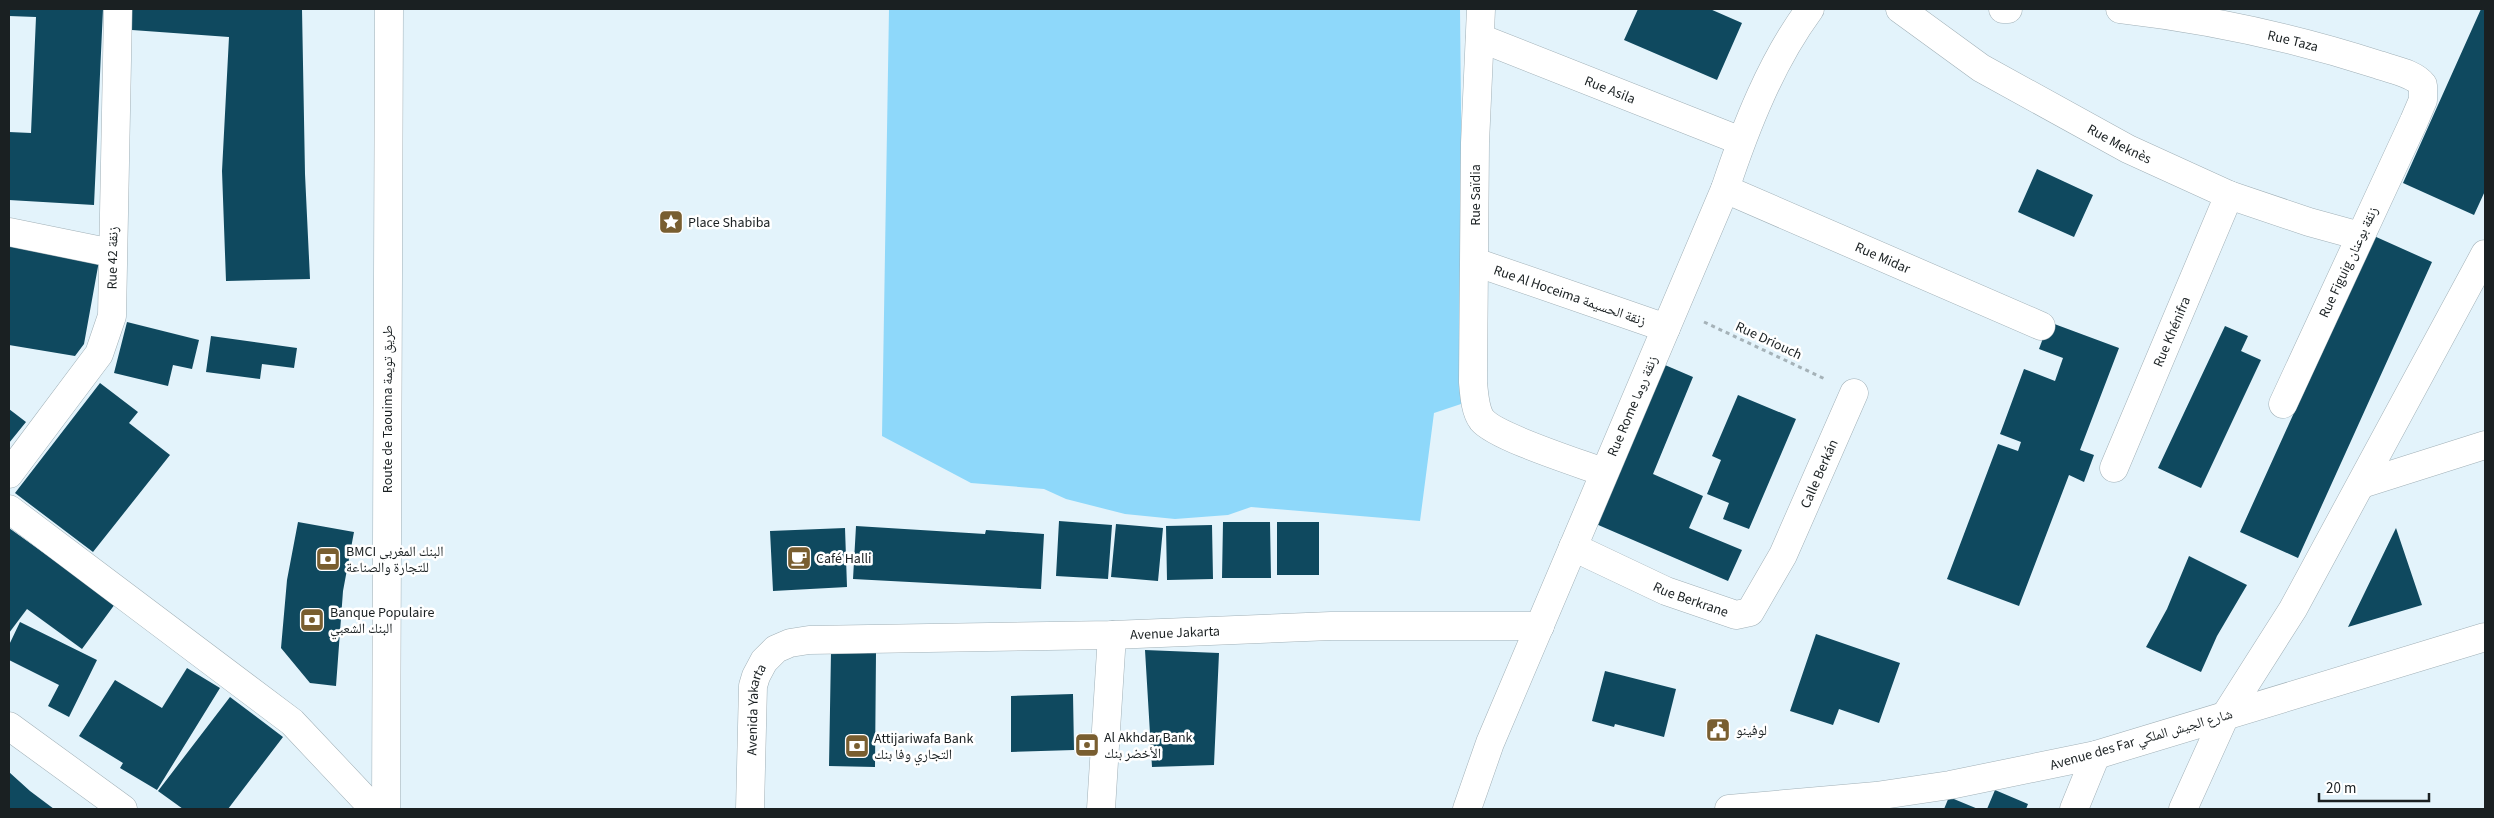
<svg xmlns="http://www.w3.org/2000/svg" width="2494" height="818" font-family="'Source Sans 3','Noto Naskh Arabic',sans-serif">
<style>
.green{fill:#8ed8fa}
.building{fill:#0f495f}
.lines{fill:none;stroke-linecap:round;stroke-linejoin:round}
.minor-casing{stroke:#a1b0b7;stroke-width:29}
.tertiary-casing{stroke:#a1b0b7;stroke-width:29}
.secondary-casing{stroke:#a1b0b7;stroke-width:29}
.primary-casing{stroke:#a1b0b7;stroke-width:29}
.path{stroke:#a5b2b8;stroke-width:3;stroke-dasharray:4 4;stroke-linecap:butt}
.minor{stroke:#fff;stroke-width:28}
.tertiary{stroke:#fff;stroke-width:28}
.secondary{stroke:#fff;stroke-width:28}
.primary{stroke:#fff;stroke-width:28}
.labels{text-anchor:middle;stroke-width:5;stroke-linejoin:round;paint-order:stroke}
.street-label{font-size:14px;fill:#1a2022;stroke:#fff}
.poi-label{font-size:14px;fill:#1a2022;stroke:#fff;text-anchor:start}
</style>
<rect width="100%" height="100%" fill="#e3f3fb"/>
<!-- green -->
<path class="green" d="M889,9H1460L1464,403L1434,413L1420,521L1251,507L1228,515L1175,519L1125,514L1066,499L1044,489L971,483L882,436Z"/>
<!-- building -->
<path class="building" d="M9,9H103L94,205L9,200V132L31,133L36,17L9,16Z
M130,9H302L305,174L310,279L226,281L222,171L229,37L132,30Z
M1638,9H1710L1742,23L1717,80L1624,40Z
M2481,9H2485V191L2474,215L2403,183Z
M2037,169L2093,195L2074,237L2018,212Z
M2374,236L2432,262L2298,558L2240,532Z
M9,241L99,261L84,344L75,356L9,345Z
M127,322L199,340L192,369L173,365L168,386L114,373Z
M2049,322L2119,348L2080,450L2094,455L2084,482L2069,475L2019,606L1947,579L1998,444L2018,451L2021,442L2000,434L2024,369L2055,381L2063,358L2039,349Z
M2225,326L2248,336L2241,351L2261,360L2201,488L2158,468Z
M211,336L297,348L294,368L262,364L260,379L206,372Z
M1658,362L1693,377L1653,474L1703,496L1689,528L1742,550L1728,581L1589,521Z
M100,383L138,412L129,423L170,455L93,552L15,493Z
M1738,395L1796,419L1749,529L1723,519L1729,503L1707,494L1721,460L1712,456Z
M9,409L26,422L9,443Z
M1059,521L1112,525L1108,579L1056,576Z
M298,522L354,532L343,591L336,686L310,683L281,648L287,580Z
M1223,522H1270L1271,578H1222Z
M1277,522H1319V575H1277Z
M1116,524L1163,528L1158,581L1111,577Z
M1212,525L1213,579L1167,580L1166,526Z
M856,526L985,534L986,530L1044,534L1041,589L853,579Z
M9,528L115,604L82,649L27,609L9,633Z
M845,528L847,587L773,591L770,531Z
M2396,528L2422,605L2348,627Z
M2189,556L2247,585L2217,636L2201,672L2146,647L2167,609Z
M20,622L97,660L69,717L48,706L59,685L9,660V645Z
M1816,634L1900,663L1879,723L1839,709L1833,725L1790,711Z
M1145,650L1219,653L1214,765L1152,767Z
M831,652L876,653L875,767L829,766Z
M187,668L220,688L157,790L120,768L123,763L79,736L115,680L162,708Z
M1605,671L1676,689L1664,737L1615,724L1614,727L1592,721Z
M1073,694L1074,750L1011,752V696Z
M230,697L283,737L228,809H183L158,791Z
M9,772L30,791L54,809H9Z
M1995,790L2028,804L2026,809H1987Z
M1949,797L1978,809H1944Z"/>
<g class="lines">
<defs>
<g id="minor">
<path d="M1481,9L1475,143L1473,382C1474,393 1475,411 1482,420C1496,437 1579,463 1603,472"/>
<path id="s1" d="M1900,9L1981,68L2128,149L2229,195L2309,222L2360,236"/>
<path d="M2003,9H2008"/>
<path id="s2" d="M2120,9C2207,19 2296,38 2379,65C2393,70 2414,73 2423,85V100L2414,121L2283,404"/>
<path id="s3" d="M1480,38L1741,141"/>
<path id="s4" d="M1725,189L2041,326"/>
<path d="M9,232L112,253"/>
<path d="M1475,262L1666,328"/>
<path id="s5" d="M2114,468L2229,195"/>
<path d="M9,474L99,354L112,316L118,9"/>
<path d="M2362,484L2485,445"/>
<path d="M9,509L292,722L374,809"/>
<path id="s6" d="M1573,547L1666,591L1736,615L1750,612L1783,555L1854,393"/>
<path d="M9,726L123,809"/>
<path id="s7" d="M750,809L753,686L756,676L764,661L776,649L790,643L809,640L1112,635L1331,626H1540"/>
<path d="M1101,809L1112,635"/>
<path d="M1467,809L1490,743L1725,189C1746,126 1771,62 1810,9"/>
<path d="M2074,809L2096,755"/>
</g>
<path id="tertiary" d="M2183,809L2225,716L2293,609L2485,254"/>
<path id="secondary" d="M1729,809L1876,796L1950,785L2096,755L2485,637"/>
<path id="primary" d="M386,809L389,9"/>
</defs>
<!-- minor casing -->
<use href="#minor" class="minor-casing"/>
<!-- tertiary casing -->
<use href="#tertiary" class="tertiary-casing"/>
<!-- secondary casing -->
<use href="#secondary" class="secondary-casing"/>
<!-- primary casing -->
<use href="#primary" class="primary-casing"/>
<!-- path -->
<path class="path" d="M1704,322L1825,379"/>
<!-- minor -->
<use href="#minor" class="minor"/>
<!-- tertiary -->
<use href="#tertiary" class="tertiary"/>
<!-- secondary -->
<use href="#secondary" class="secondary"/>
<!-- primary -->
<use href="#primary" class="primary"/>
</g>
<!-- icons -->
<defs>
<symbol id="sight-square" viewBox="-11 -11 22 22"><rect x="-9" y="-9" width="18" height="18" rx="4" fill="#795e30" stroke="#fff"/><path d="M0-6L1.8-2.2L6-1.7L2.9 1.2L3.7 5.4L0 3.3L-3.7 5.4L-2.9 1.2L-6-1.7L-1.8-2.2Z" fill="#fff"/></symbol>
<symbol id="cafe-square" viewBox="-11 -11 22 22"><rect x="-9" y="-9" width="18" height="18" rx="4" fill="#795e30" stroke="#fff"/><path d="M-5.5-4.5H6V0H3Q3 3.5 0 3.5H-2.5Q-5.5 3.5-5.5 0ZM3-3.2v2h1.7v-2ZM-6 4.5H4V6H-6Z" fill="#fff"/></symbol>
<symbol id="bank-square" viewBox="-11 -11 22 22"><rect x="-9" y="-9" width="18" height="18" rx="4" fill="#795e30" stroke="#fff"/><path d="M-6-4H6V4H-6ZM0-2.3a2.3 2.3 0 1 0 0 4.6a2.3 2.3 0 1 0 0-4.6Z" fill="#fff"/></symbol>
<symbol id="civic-square" viewBox="-11 -11 22 22"><rect x="-9" y="-9" width="18" height="18" rx="4" fill="#795e30" stroke="#fff"/><path d="M-.6-6.5H3V-4.5H.6V-3L4-1V1h2V6H-6V1h2V-1L-.6-3ZM-1.2 2.5V6h2.4V2.5Z" fill="#fff"/></symbol>
</defs>
<g fill-rule="evenodd">
<use href="#sight-square" x="657" y="208" width="28" height="28"/>
<use href="#cafe-square" x="785" y="544" width="28" height="28"/>
<use href="#bank-square" x="314" y="545" width="28" height="28"/>
<use href="#bank-square" x="298" y="606" width="28" height="28"/>
<use href="#civic-square" x="1704" y="716" width="28" height="28"/>
<use href="#bank-square" x="1073" y="731" width="28" height="28"/>
<use href="#bank-square" x="843" y="732" width="28" height="28"/>
</g>
<g class="labels">
<!-- street labels -->
<g class="street-label">
<text dy="5" stroke="none"><textPath href="#s2" startOffset="176">Rue Taza</textPath></text>
<text dy="5" stroke="none"><textPath href="#s3" startOffset="140">Rue Asila</textPath></text>
<text dy="5" stroke="none"><textPath href="#s1" startOffset="258">Rue Meknès</textPath></text>
<text transform="translate(1475 195) rotate(-90)" y="5">Rue Saïdia</text>
<text dy="5" stroke="none"><textPath href="#s4" startOffset="172">Rue Midar</textPath></text>
<text transform="translate(112 258) rotate(-89)" y="5">Rue 42 زنقة</text>
<text transform="translate(2348 262) rotate(-65)" y="5">Rue Figuig زنقة بوعنان</text>
<text transform="translate(1570 295) rotate(19)" y="5">Rue Al Hoceima زنقة الحسيمة</text>
<text dy="5" stroke="none"><textPath href="#s5" startOffset="148">Rue Khénifra</textPath></text>
<text transform="translate(1769 340) rotate(25)" y="5">Rue Driouch</text>
<text transform="translate(1632 406) rotate(-67)" y="5">Rue Rome زنقة روما</text>
<text transform="translate(387 409) rotate(-90)" y="5">Route de Taouima طريق تويمة</text>
<text dy="5" stroke="none"><textPath href="#s6" startOffset="346">Calle Berkán</textPath></text>
<text dy="5" stroke="none"><textPath href="#s6" startOffset="129">Rue Berkrane</textPath></text>
<text dy="5" stroke="none"><textPath href="#s7" startOffset="568">Avenue Jakarta</textPath></text>
<text dy="5" stroke="none"><textPath href="#s7" startOffset="100">Avenida Yakarta</textPath></text>
<text transform="translate(2141 739) rotate(-16)" y="5">Avenue des Far شارع الجيش الملكي</text>
</g>
<!-- poi labels -->
<g class="poi-label">
<text x="688" y="227">Place Shabiba</text>
<text x="346" y="556">BMCI البنك المغربي<tspan x="346" dy="16">للتجارة والصناعة</tspan></text>
<text x="816" y="563">Café Halli</text>
<text x="330" y="617">Banque Populaire<tspan x="330" dy="16">البنك الشعبي</tspan></text>
<text x="1736" y="735">لوفينو</text>
<text x="1104" y="742">Al Akhdar Bank<tspan x="1104" dy="16">الأخضر بنك</tspan></text>
<text x="874" y="743">Attijariwafa Bank<tspan x="874" dy="16">التجاري وفا بنك</tspan></text>
</g>
</g>
<!-- border -->
<rect width="2494" height="818" fill="none" stroke="#1a2022" stroke-width="20"/>
<!-- scale -->
<path d="M2319 793v8h110v-8" fill="none" stroke="#1a2022" stroke-width="2.5"/>
<text x="2326" y="793" font-size="15" fill="#1a2022" stroke="#ffffff" stroke-width="4" paint-order="stroke">20 m</text>
</svg>
